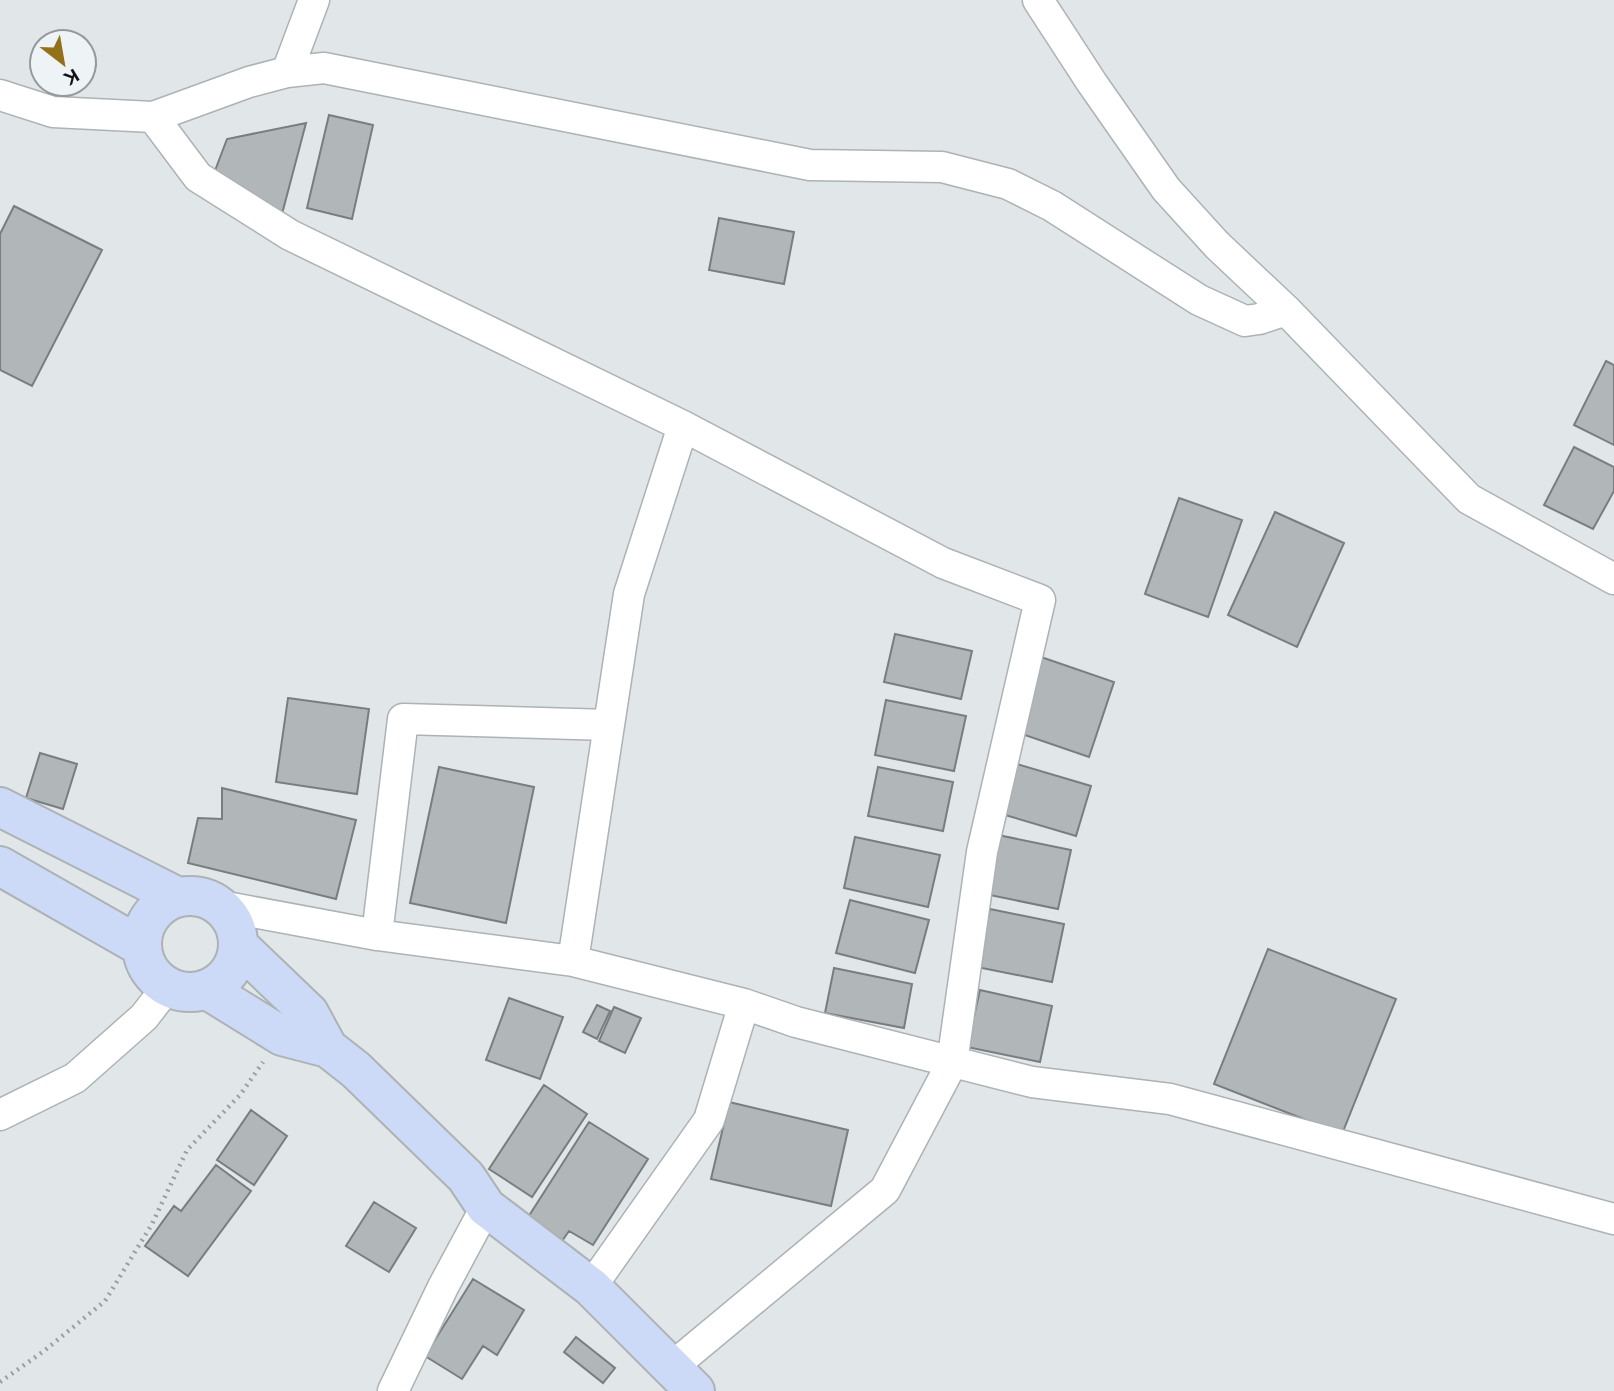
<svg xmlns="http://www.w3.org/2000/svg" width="1614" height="1391" font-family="Arial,sans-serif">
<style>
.building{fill:#b1b7b8;stroke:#787e7e;stroke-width:2}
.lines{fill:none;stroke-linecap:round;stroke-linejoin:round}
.street-casing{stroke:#adb2b5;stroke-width:33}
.secondary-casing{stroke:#adb2b5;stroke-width:42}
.path{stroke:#9b9fa2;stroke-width:4.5;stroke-dasharray:2 5;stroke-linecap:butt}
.street{stroke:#fff;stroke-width:30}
.secondary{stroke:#ccdaf7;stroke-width:38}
</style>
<rect width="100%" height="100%" fill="#e1e6e9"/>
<!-- building -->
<path class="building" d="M329,115L373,125L352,219L307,208Z
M306,123L282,214L213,176L227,139Z
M14,206L102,250L32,386L0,370V234Z
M719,218L794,232L784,284L709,270Z
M1606,361L1614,365V445L1574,425Z
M1574,447L1614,467V491L1593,529L1544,505Z
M1179,498L1242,520L1208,617L1145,594Z
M1275,512L1344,543L1297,647L1228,615Z
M895,634L972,651L961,699L884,682Z
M1041,657L1114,682L1089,757L1016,732Z
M288,698L369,709L357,794L276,782Z
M886,700L966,716L954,771L875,755Z
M40,753L77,764L63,809L26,798Z
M1010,762L1091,786L1076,836L995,812Z
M439,767L534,787L506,923L410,903Z
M878,767L953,782L943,831L868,816Z
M222,788L356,820L336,899L188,863L198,818L222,819Z
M998,835L1071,850L1058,909L985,894Z
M855,837L940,855L928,907L844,888Z
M850,900L929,920L915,973L836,953Z
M990,909L1064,924L1052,982L977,967Z
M1268,949L1396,999L1342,1134L1214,1084Z
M834,968L912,984L904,1028L825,1013Z
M980,990L1052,1006L1040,1062L967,1047Z
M509,998L563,1017L540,1079L486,1060Z
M597,1005L610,1011L597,1039L583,1032Z
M614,1007L641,1018L625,1053L599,1041Z
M544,1085L587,1114L532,1197L489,1169Z
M729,1102L848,1130L831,1206L711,1179Z
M251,1110L287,1136L254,1185L217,1160Z
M589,1122L648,1159L593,1245L569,1231L560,1244L525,1222Z
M216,1165L251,1191L188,1276L145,1246L174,1206L181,1211Z
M374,1202L416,1228L389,1272L346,1246Z
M473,1279L524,1310L497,1355L483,1346L462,1379L425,1356Z
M576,1337L615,1368L603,1383L564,1352Z"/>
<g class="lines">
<defs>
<path id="street" d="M1038,0L1092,83L1166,189L1217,245L1286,310L1469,499L1614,579
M287,72L314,0
M0,95L53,112L153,117L198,177L290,235L683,426L943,563L1040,600L982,852L952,1063L885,1190L672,1367
M153,117L249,82L287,72L324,68L810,165L942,167L1008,184L1052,206L1199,300L1245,321L1259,319L1286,310
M221,906L377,935L573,961L744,1004L796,1022L1032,1082L1170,1099L1614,1219
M377,935L403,719L609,725
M573,961L629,594L683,426
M0,1115L75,1078L144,1017L168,986
M591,1287L709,1120L744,1004
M393,1391L443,1287L486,1207"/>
<path id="secondary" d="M0,807L178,897
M0,866L142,947
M142 944a48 48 0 1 1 96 0a48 48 0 1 1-96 0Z
M239,946L309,1013L328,1048L356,1070L466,1177L486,1207L591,1287L695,1391
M206,989L282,1036L328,1048"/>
</defs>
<!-- street casing -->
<use href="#street" class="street-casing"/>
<!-- secondary casing -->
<use href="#secondary" class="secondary-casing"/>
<!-- path -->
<path class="path" d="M0,1382L44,1351L105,1301L152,1224L187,1150L240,1095L263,1062"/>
<!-- street -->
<use href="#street" class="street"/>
<!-- secondary -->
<use href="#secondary" class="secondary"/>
</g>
<!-- north arrow -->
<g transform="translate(63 63) rotate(149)"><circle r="33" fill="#eef3f6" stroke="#95999b" stroke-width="2"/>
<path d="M0-5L12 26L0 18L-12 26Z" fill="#937118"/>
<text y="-10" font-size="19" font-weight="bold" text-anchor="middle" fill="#101213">K</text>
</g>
</svg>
